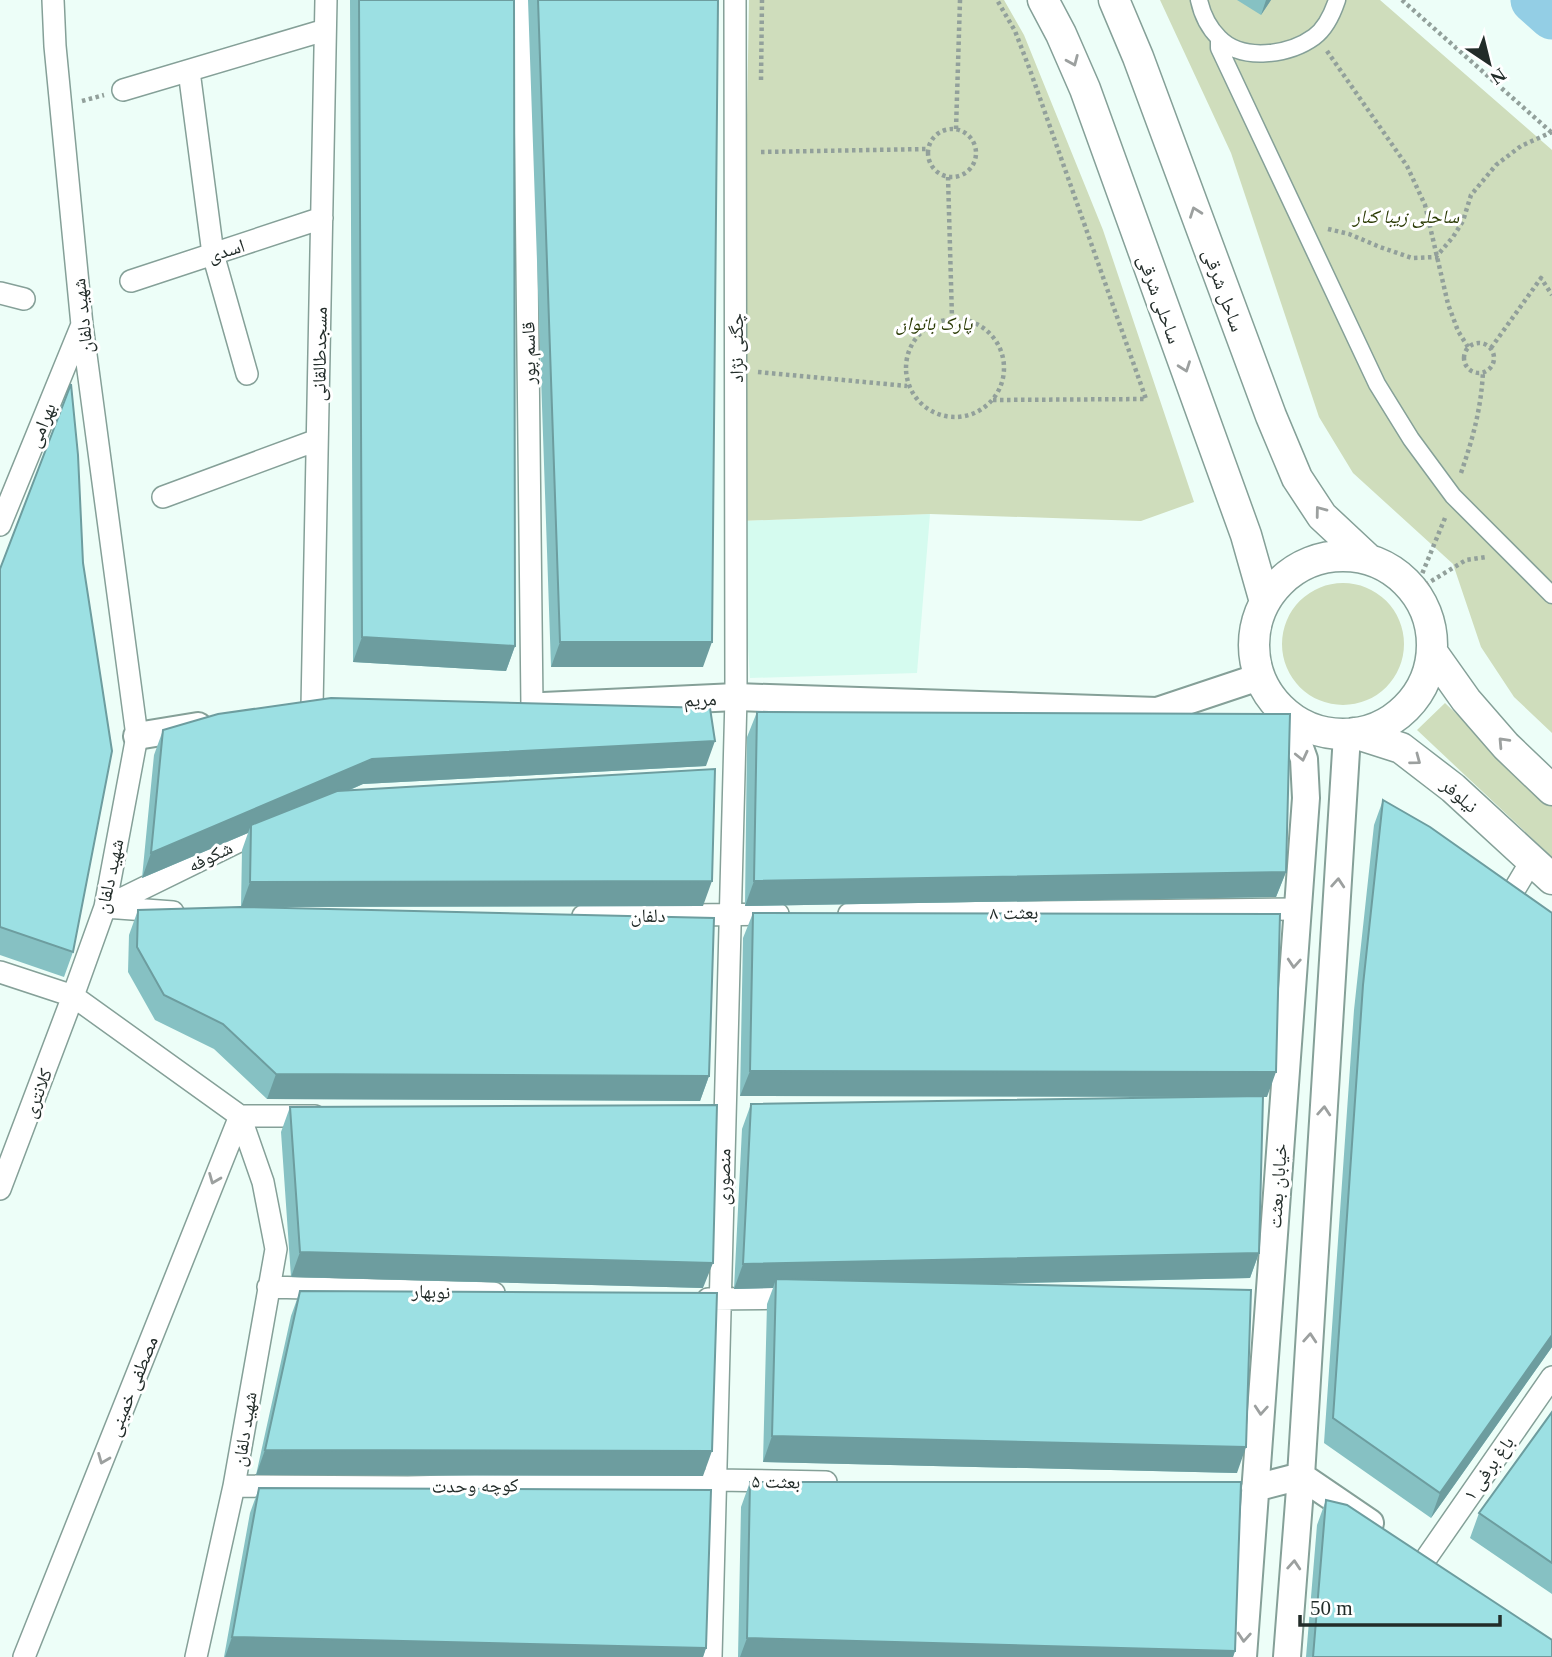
<svg xmlns="http://www.w3.org/2000/svg" width="1552" height="1657" font-family="'Times New Roman','Noto Naskh Arabic',serif">
<style>
.built{fill:#d5fbef}
.green{fill:#cfddbc}
.lines{fill:none;stroke-linecap:round;stroke-linejoin:round}
.river{stroke:#93cee5;stroke-width:47}
.pedestrian-casing{stroke:#85a098;stroke-width:19}
.minor-casing{stroke:#85a098;stroke-width:24}
.tertiary-casing{stroke:#85a098;stroke-width:30}
.secondary-casing{stroke:#85a098;stroke-width:33}
.path{stroke:#92a09b;stroke-width:4.5;stroke-dasharray:3.5 3.5;stroke-linecap:butt}
.pedestrian{stroke:#fff;stroke-width:16}
.minor{stroke:#fff;stroke-width:21}
.tertiary{stroke:#fff;stroke-width:26}
.secondary{stroke:#fff;stroke-width:30}
.wall{fill:#86c1c3}
.shaded-wall{fill:#6d9d9f}
.building{fill:#9ce0e3;stroke:#6d9d9f;stroke-width:2}
.oneway{stroke:#9ca09f}
.labels{text-anchor:middle;stroke-width:6;stroke-linejoin:round;paint-order:stroke}
.park-label{font-size:19px;font-style:italic;fill:#2b3b05;stroke:#fff}
.street-label{font-size:19px;fill:#222c29;stroke:#fff}
</style>
<rect width="100%" height="100%" fill="#edfef8"/>
<!-- built -->
<path class="built" d="M930,514L917,673L750,678L740,521Z"/>
<!-- green -->
<path class="green" d="M749,0H1004L1024,35L1103,230L1194,502L1141,521L930,514L740,521Z
M1160,0H1380L1552,150V733L1514,697L1481,647L1453,564L1353,473L1319,417L1231,153Z
M1282 644a61 61 0 1 1 122 0a61 61 0 1 1-122 0Z
M1445,703L1552,805V857L1417,730Z"/>
<g class="lines">
<!-- river -->
<path class="river" d="M1534,0L1552,16"/>
<defs>
<path id="pedestrian" d="M1199,0C1202,14 1208,27 1219,38C1242,62 1289,55 1314,37C1325,29 1333,12 1337,0
M1219,39V48L1377,384L1411,439L1453,496L1552,595"/>
<path id="minor" d="M524,0L532,707
M189,71L213,254L247,374
M123,90L325,30
M131,281L322,218
M0,293L24,299
M163,497L317,440
M0,525L81,327
M312,707L326,0
M107,906L270,826
M105,907L173,912
M1501,912L1532,860
M849,914L1298,909
M583,916L778,914
M0,972L73,996L240,1116L263,1182L276,1249L234,1486L196,1657
M0,1189L73,996L105,907L137,736L82,325L55,46L53,0
M268,1287L494,1293
M708,1299L798,1298
M234,1486L408,1487L716,1480L826,1482
M1425,1560L1552,1377
M24,1657L240,1116H315
M711,1657L736,697L735,0"/>
<path id="tertiary" d="M543,706L736,697L1157,711L1259,677
M137,736L198,726
M1255,1488L1301,1476L1370,1523
M1243,1657L1306,798L1304,759L1289,717
M1287,1657L1301,1476L1347,735"/>
<path id="secondary" d="M1043,0L1061,34L1085,89L1246,535L1265,602
M1114,0L1138,57L1271,416L1297,478L1322,516L1368,559
M1254 645a89 89 0 1 1 178 0a89 89 0 1 1-178 0Z
M1432,652L1466,700L1506,746L1552,790
M1354,733L1401,748L1453,788L1552,879"/>
</defs>
<!-- pedestrian casing -->
<use href="#pedestrian" class="pedestrian-casing"/>
<!-- minor casing -->
<use href="#minor" class="minor-casing"/>
<!-- tertiary casing -->
<use href="#tertiary" class="tertiary-casing"/>
<!-- secondary casing -->
<use href="#secondary" class="secondary-casing"/>
<!-- path -->
<path class="path" d="M1402,0L1551,132
M1327,51L1407,166L1425,205L1448,304L1458,331L1468,347
M761,80L762,0
M82,101L104,95
M956,129L960,0
M928 153a24 24 0 1 1 48 0a24 24 0 1 1-48 0Z
M761,152L928,149
M948,177L952,318
M1328,229L1349,234L1380,247L1412,258L1436,257L1453,237L1463,221L1471,195L1496,165L1521,146L1552,132
M906 368a49 49 0 1 1 98 0a49 49 0 1 1-98 0Z
M1464 358a15 15 0 1 1 30 0a15 15 0 1 1-30 0Z
M1491,348L1541,278L1552,295
M758,372L907,386
M993,400L1146,399L1030,70L1015,31L997,0
M1461,473C1473,438 1481,409 1483,372
M1445,518L1415,591L1466,560L1486,557"/>
<!-- pedestrian -->
<use href="#pedestrian" class="pedestrian"/>
<!-- minor -->
<use href="#minor" class="minor"/>
<!-- tertiary -->
<use href="#tertiary" class="tertiary"/>
<!-- secondary -->
<use href="#secondary" class="secondary"/>
</g>
<!-- wall -->
<path class="wall" d="M350,0H514L515,646L506,671L353,662Z
M528,0H718L703,667H551Z
M1237,0H1271L1261,15Z
M83,563L73,952L64,977L0,955V569Z
M757,712L1286,872L1276,897L745,906L747,737Z
M163,730L706,766L363,784L348,791L703,906L241,907L242,850L248,833L142,878L154,755Z
M1383,800L1552,913V1347L1431,1518L1324,1443L1354,1010L1374,825Z
M138,910L709,1076L700,1101L267,1099L214,1049L155,1020L128,972L129,935Z
M753,913L1267,1097H1263L1259,1253L1250,1278L986,1284L1237,1473L763,1462L767,1304L773,1288L734,1289L742,1129L751,1104L1191,1097L740,1096L743,938Z
M290,1107L703,1288L291,1277L281,1132Z
M300,1291L703,1476L256,1475L291,1316Z
M1552,1412V1594L1470,1538L1479,1513Z
M750,1482L1235,1651L1233,1657H738L741,1507Z
M259,1488L706,1648L703,1657H224L250,1513Z
M1326,1500L1552,1657H1306L1317,1525Z"/>
<!-- shaded-wall -->
<path class="shaded-wall" d="M1266,0H1271L1261,15Z
M362,637L515,646L506,671L353,662Z
M560,642H712L703,667H551Z
M715,741L706,766L363,784L251,832V825L248,833L142,878L151,853L372,759Z
M1286,872L1276,897L745,906L754,881Z
M712,881L703,906L241,907L250,882Z
M750,1071L1276,1072L1267,1097L740,1096Z
M276,1074L709,1076L700,1101L267,1099Z
M300,1252L713,1263L703,1288L291,1277Z
M1259,1253L1250,1278L776,1288V1279L773,1288L734,1289L743,1264Z
M1552,1335V1347L1431,1518L1440,1493Z
M772,1436L1246,1447L1237,1473L763,1462Z
M265,1450L712,1451L703,1476L256,1475Z
M232,1637L706,1648L703,1657H225Z
M747,1638L1235,1651L1233,1657H740Z"/>
<!-- building -->
<path class="building" d="M359,0H514L515,646L362,637Z
M538,0H718L712,642H560Z
M71,384L78,455L83,563L112,751L73,952L0,927V569Z
M331,698L710,708L715,741L372,759L151,853L163,730L218,714Z
M757,712L1290,714L1286,872L754,881Z
M715,769L712,881L250,882L251,825L337,791Z
M1383,800L1430,827L1552,913V1335L1440,1493L1333,1418L1363,985Z
M240,907L714,918L709,1076L276,1074L223,1024L164,995L137,947L138,910Z
M753,913L1280,914L1276,1072L750,1071Z
M1263,1096L1259,1253L743,1264L751,1104Z
M717,1105L713,1263L300,1252L290,1107Z
M776,1279L1251,1290L1246,1447L772,1436Z
M300,1291L717,1293L712,1451L265,1450Z
M1552,1412V1563L1479,1513Z
M750,1482H1241L1235,1651L747,1638Z
M259,1488L711,1490L706,1648L232,1637Z
M1326,1500L1347,1505L1552,1640V1657H1313Z"/>
<!-- one-way arrows -->
<defs><path id="oneway-chevron" d="M-2-3.5L2.5 0L-2 3.5" fill="none" stroke-width="1.6" stroke-linecap="round" stroke-linejoin="round" transform="scale(1.75)"/></defs>
<g class="oneway">
<use href="#oneway-chevron" transform="translate(1073 61) rotate(67)"/>
<use href="#oneway-chevron" transform="translate(1195 212) rotate(-110)"/>
<use href="#oneway-chevron" transform="translate(1185 367) rotate(70)"/>
<use href="#oneway-chevron" transform="translate(1320 511) rotate(-127)"/>
<use href="#oneway-chevron" transform="translate(1503 742) rotate(-133)"/>
<use href="#oneway-chevron" transform="translate(1302 756) rotate(77)"/>
<use href="#oneway-chevron" transform="translate(1416 760) rotate(37)"/>
<use href="#oneway-chevron" transform="translate(1338 883) rotate(-86)"/>
<use href="#oneway-chevron" transform="translate(1294 963) rotate(94)"/>
<use href="#oneway-chevron" transform="translate(1324 1111) rotate(-86)"/>
<use href="#oneway-chevron" transform="translate(214 1179) rotate(112)"/>
<use href="#oneway-chevron" transform="translate(1310 1338) rotate(-86)"/>
<use href="#oneway-chevron" transform="translate(1261 1410) rotate(94)"/>
<use href="#oneway-chevron" transform="translate(103 1459) rotate(112)"/>
<use href="#oneway-chevron" transform="translate(1294 1565) rotate(-86)"/>
<use href="#oneway-chevron" transform="translate(1244 1637) rotate(94)"/>
</g>
<g class="labels">
<!-- park labels -->
<g class="park-label">
<text x="1406" y="223">ساحلی زیبا کنار</text>
<text x="934" y="330">پارک بانوان</text>
</g>
<!-- street labels -->
<g class="street-label">
<text transform="translate(226 250) rotate(-18)" y="7">اسدی</text>
<text transform="translate(1224 290) rotate(70)" y="7">ساحل شرقی</text>
<text transform="translate(1160 299) rotate(70)" y="7">ساحلی شرقی</text>
<text transform="translate(82 316) rotate(-96)" y="7">شهید دلفان</text>
<text transform="translate(736 348) rotate(-90)" y="7">چگنی نژاد</text>
<text transform="translate(528 353) rotate(-91)" y="7">قاسم پور</text>
<text transform="translate(319 354) rotate(-89)" y="7">مسجدطالقانی</text>
<text transform="translate(41 425) rotate(-68)" y="7">بهرامی</text>
<text transform="translate(700 699) rotate(-3)" y="7">مریم</text>
<text transform="translate(1460 795) rotate(41)" y="7">نیلوفر</text>
<text transform="translate(210 856) rotate(-26)" y="7">شکوفه</text>
<text transform="translate(109 876) rotate(-78)" y="7">شهید دلفان</text>
<text transform="translate(1014 912) rotate(-1)" y="7">بعثت ۸</text>
<text x="648" y="922">دلفان</text>
<text transform="translate(37 1093) rotate(-69)" y="7">کلانتری</text>
<text transform="translate(723 1177) rotate(-89)" y="7">منصوری</text>
<text transform="translate(1277 1186) rotate(-86)" y="7">خیابان بعثت</text>
<text transform="translate(431 1291) rotate(2)" y="7">نوبهار</text>
<text transform="translate(132 1386) rotate(-68)" y="7">مصطفی خمینی</text>
<text transform="translate(244 1429) rotate(-81)" y="7">شهید دلفان</text>
<text transform="translate(1488 1468) rotate(-55)" y="7">باغ برفی ۱</text>
<text transform="translate(776 1481) rotate(1)" y="7">بعثت ۵</text>
<text transform="translate(475 1485) rotate(-1)" y="7">کوچه وحدت</text>
</g>
</g>
<!-- north arrow -->
<g transform="translate(1489 63) rotate(145)" stroke="#ffffff" stroke-width="5" paint-order="stroke">
<path d="M0-5L12 26L0 18L-12 26Z" fill="#222c29"/>
<text y="-10" font-size="19" font-weight="bold" text-anchor="middle" fill="#222c29">N</text>
</g>
<!-- scale -->
<path d="M1300 1615v10h200v-10" fill="none" stroke="#222c29" stroke-width="3.5"/>
<text x="1310" y="1615" font-size="21" fill="#222c29" stroke="#ffffff" stroke-width="5" paint-order="stroke">50 m</text>
</svg>
